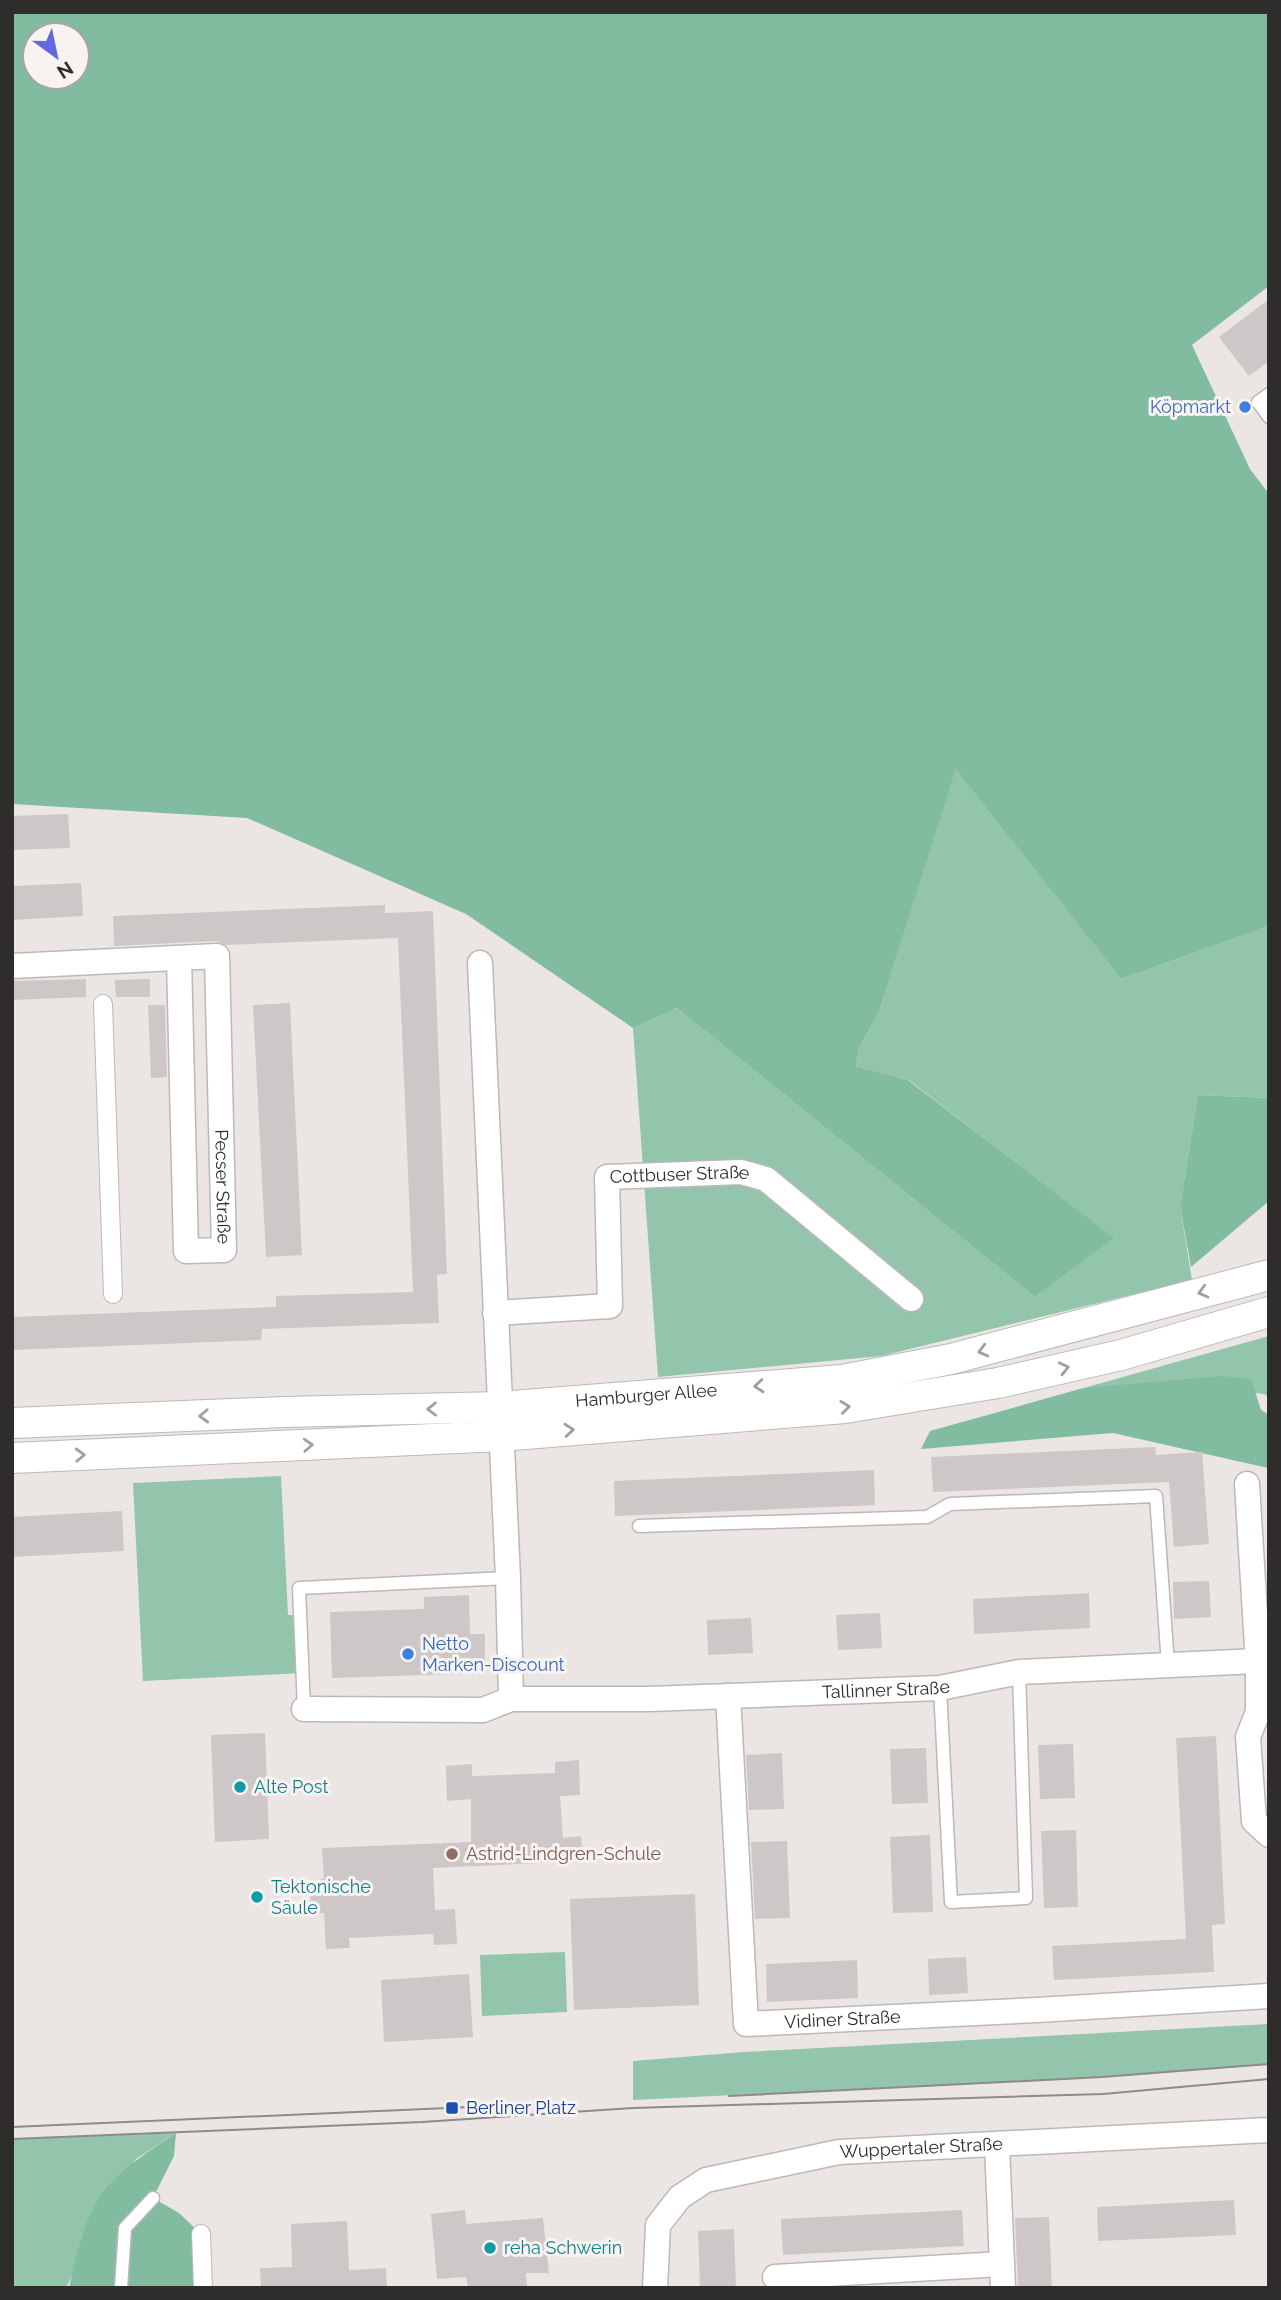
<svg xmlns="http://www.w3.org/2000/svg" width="1281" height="2300" font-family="Raleway,sans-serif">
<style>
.green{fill:#92c5ab}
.forest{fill:#82bca0;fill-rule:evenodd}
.building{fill:#cdc8c7}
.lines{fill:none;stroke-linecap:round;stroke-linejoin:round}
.service-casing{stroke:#bdb8b6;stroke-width:15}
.pedestrian-casing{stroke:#bdb8b6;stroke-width:20}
.minor-casing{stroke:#bdb8b6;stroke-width:27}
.tertiary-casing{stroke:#bdb8b6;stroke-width:32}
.service{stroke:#fff;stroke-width:12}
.pedestrian{stroke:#fff;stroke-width:18}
.minor{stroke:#fff;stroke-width:24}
.tertiary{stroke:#fff;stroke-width:30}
.tram{stroke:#8e8a88;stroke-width:2}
.oneway{stroke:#a1a0a0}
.shop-dot{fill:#3f7fe0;stroke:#f8f3f1;stroke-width:2.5}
.culture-dot{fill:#0f9aa8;stroke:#f8f3f1;stroke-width:2.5}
.education-dot{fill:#8d6e63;stroke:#f8f3f1;stroke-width:2.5}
.transit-dot{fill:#1a4fb4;stroke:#f8f3f1;stroke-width:2.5}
.labels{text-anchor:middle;stroke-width:6;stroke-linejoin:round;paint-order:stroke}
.shop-label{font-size:18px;fill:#366cbe;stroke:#f8f3f1;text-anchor:end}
.street-label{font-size:18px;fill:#2f2d2c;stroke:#f8f3f1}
.culture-label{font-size:18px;fill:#0d838f;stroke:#f8f3f1;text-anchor:start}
.education-label{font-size:18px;fill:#785e54;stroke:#f8f3f1;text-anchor:start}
.transit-label{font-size:18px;fill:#164399;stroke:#f8f3f1;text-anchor:start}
</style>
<rect width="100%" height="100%" fill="#ebe6e3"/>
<!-- green -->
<path class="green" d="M956,768L1121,979L1269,926V1098L1198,1095L1180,1206L1192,1280L881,1356L658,1377L633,1028L677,1008L1035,1297L1113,1238L909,1080L856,1068L859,1048L879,1012Z
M1269,1336V1397L1264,1394L1211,1388L1023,1405Z
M281,1476L288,1615H300L302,1673L143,1681L133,1483Z
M565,1952L567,2012L482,2016L480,1955Z
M1269,2024V2064L1102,2077L633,2100V2061L744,2052Z
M176,2133L136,2159L83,2234L73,2274L66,2288H12V2139Z"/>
<!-- forest -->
<path class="forest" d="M12,12H1269V286L1192,345L1250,469L1269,494V926L1121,979L956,769L879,1012L859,1048L856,1067L908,1080L1114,1238L1035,1297L677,1008L633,1028L466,914L247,818L12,804ZM35,35H77V77H35Z
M1198,1095L1269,1098V1201L1191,1267L1180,1206Z
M1221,1376L1251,1379L1261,1410L1269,1415V1485L1267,1484L1268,1468L1113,1433L921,1449L930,1431L1084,1388Z
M176,2133L174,2156L153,2198L179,2213L201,2234L203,2288H69C76,2260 81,2230 95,2205C112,2173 147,2153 176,2133Z"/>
<!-- building -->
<path class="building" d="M1269,299V361L1249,376L1219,337Z
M68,814L70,848L12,850V816Z
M81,883L83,916L12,920V886Z
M385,905V913L433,911L447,1274L437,1275L439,1323L262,1329L261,1340L12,1350V1317L276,1307V1296L413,1292L398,938L226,945L216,941L114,946L113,916Z
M86,979V997L12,1000V981Z
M150,979V997H116L115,980Z
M290,1003L302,1255L266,1257L253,1005Z
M148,1005H165L167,1077L151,1078Z
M1155,1447L1156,1455L1202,1452L1209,1544L1174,1547L1169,1482L933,1492L931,1457Z
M874,1470L875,1505L615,1516L614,1481Z
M122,1511L124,1551L12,1557V1517Z
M1209,1581L1211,1617L1174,1619L1173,1582Z
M1089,1593L1090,1628L974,1634L973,1599Z
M469,1595L470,1634H485V1673L332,1678L330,1612L424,1609V1597Z
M880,1613L882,1648L838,1650L836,1615Z
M751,1618L753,1653L708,1655L707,1620Z
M265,1733L269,1839L215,1842L211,1735Z
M1216,1736L1225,1924L1212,1925L1214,1972L1054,1980L1052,1946L1186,1939L1176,1738Z
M1073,1744L1075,1798L1040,1799L1038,1745Z
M926,1748L928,1803L892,1804L890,1749Z
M782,1753L784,1809L749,1810L746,1755Z
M579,1760L580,1795L560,1796L563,1838L581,1836L583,1861L433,1868L435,1910L455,1909L457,1944L434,1945L433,1934L349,1938L350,1948L326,1949L324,1913L311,1914L310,1884L324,1878L322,1848L471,1842V1799L447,1801L446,1766L472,1764V1776L555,1773V1762Z
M1076,1830L1078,1907L1044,1908L1041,1831Z
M930,1835L933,1912L893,1913L890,1837Z
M787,1841L790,1918L755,1919L751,1842Z
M695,1894L699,2005L574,2010L570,1899Z
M966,1957L968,1993L929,1995L928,1959Z
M857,1960L858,1998L767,2002L766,1964Z
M469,1974L473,2037L384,2042L381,1980Z
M1234,2200L1236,2235L1098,2241L1097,2207Z
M465,2210L466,2224L543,2218L549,2273H526L527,2288H468L466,2277L437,2279L431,2214Z
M962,2210L964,2246L783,2255L781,2219Z
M1049,2217L1052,2288H1018L1015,2218Z
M347,2221L349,2270L386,2268L387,2288H261L260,2268L292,2267L291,2224Z
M734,2229L736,2288H700L698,2231Z"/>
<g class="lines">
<defs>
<path id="service" d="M1269,394L1258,402L1269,417
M639,1526L927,1517L950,1504L1156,1496L1168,1665
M940,1688L951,1902L1026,1898L1019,1672
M304,1709L299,1588L508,1578
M121,2288L125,2228L153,2198"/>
<path id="pedestrian" d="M103,1004L113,1294
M201,2234L203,2288"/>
<g id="minor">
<path d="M480,963L508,1578L511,1699"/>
<path id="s1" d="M12,966L217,956L224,1250L186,1251L179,958"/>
<path id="s2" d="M495,1313L610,1306L607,1177L741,1172L766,1179L911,1299"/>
<path d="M1247,1484L1258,1663V1712L1248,1737L1254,1821L1269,1835"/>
<path id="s3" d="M728,1696L746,2024L1037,2010L1269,1996"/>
<path id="s4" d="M304,1709L483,1710L511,1699H649L940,1688L1019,1672L1258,1661"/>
<path d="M997,2145L1003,2288"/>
<path d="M775,2277L1002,2264"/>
<path id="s5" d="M655,2288L658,2225L680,2197L706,2180L839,2152L1269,2130"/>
</g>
<g id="tertiary">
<path id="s6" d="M12,1423L284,1412L500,1407L842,1380L951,1359L1269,1275"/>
<path d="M12,1458L501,1436L845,1408L998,1383L1121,1355L1269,1312"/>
</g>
</defs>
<!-- service casing -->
<use href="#service" class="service-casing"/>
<!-- pedestrian casing -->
<use href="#pedestrian" class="pedestrian-casing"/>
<!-- minor casing -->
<use href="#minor" class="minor-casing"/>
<!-- tertiary casing -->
<use href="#tertiary" class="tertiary-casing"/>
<!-- service -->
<use href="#service" class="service"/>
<!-- pedestrian -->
<use href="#pedestrian" class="pedestrian"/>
<!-- minor -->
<use href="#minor" class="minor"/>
<!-- tertiary -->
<use href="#tertiary" class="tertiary"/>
<!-- tram -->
<path class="tram" d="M729,2096L1102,2077L1269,2064
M12,2127L537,2104
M12,2139L422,2122L633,2108L1103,2094L1269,2079"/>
</g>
<!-- one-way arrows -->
<defs><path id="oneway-chevron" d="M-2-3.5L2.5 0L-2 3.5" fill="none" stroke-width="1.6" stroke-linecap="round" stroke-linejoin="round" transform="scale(1.75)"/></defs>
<g class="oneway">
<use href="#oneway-chevron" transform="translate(1203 1292) rotate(165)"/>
<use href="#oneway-chevron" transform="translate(983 1351) rotate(165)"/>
<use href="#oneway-chevron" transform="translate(1064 1368) rotate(-13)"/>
<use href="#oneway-chevron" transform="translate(759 1386) rotate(175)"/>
<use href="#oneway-chevron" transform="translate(845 1407) rotate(-7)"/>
<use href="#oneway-chevron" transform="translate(432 1409) rotate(179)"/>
<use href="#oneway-chevron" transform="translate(204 1416) rotate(178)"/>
<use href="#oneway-chevron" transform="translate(569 1430) rotate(-5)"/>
<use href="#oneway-chevron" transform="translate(308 1445) rotate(-3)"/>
<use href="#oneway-chevron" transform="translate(80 1455) rotate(-2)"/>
</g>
<!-- markers -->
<g class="shop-dot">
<circle cx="1245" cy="407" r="7"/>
<circle cx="408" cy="1654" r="7"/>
</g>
<g class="culture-dot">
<circle cx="240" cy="1787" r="7"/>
<circle cx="257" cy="1897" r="7"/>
<circle cx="490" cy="2248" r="7"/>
</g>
<circle class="education-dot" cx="452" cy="1854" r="7"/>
<rect class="transit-dot" x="445" y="2101" width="14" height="14" rx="3.5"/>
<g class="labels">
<!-- shop labels -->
<g class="shop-label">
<text x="1231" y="413">Köpmarkt</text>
<text x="422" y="1650" text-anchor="start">Netto<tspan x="422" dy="21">Marken-Discount</tspan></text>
</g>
<!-- street labels -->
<g class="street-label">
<text dy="6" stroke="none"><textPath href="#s2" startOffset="317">Cottbuser Straße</textPath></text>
<text dy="6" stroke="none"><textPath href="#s1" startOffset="436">Pecser Straße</textPath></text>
<text dy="6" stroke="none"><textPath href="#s6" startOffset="635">Hamburger Allee</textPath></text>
<text dy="6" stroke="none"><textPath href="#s4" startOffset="584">Tallinner Straße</textPath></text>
<text dy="6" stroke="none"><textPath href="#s3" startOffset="425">Vidiner Straße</textPath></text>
<text dy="6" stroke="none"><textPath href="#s5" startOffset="348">Wuppertaler Straße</textPath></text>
</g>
<!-- culture labels -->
<g class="culture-label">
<text x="254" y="1793">Alte Post</text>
<text x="271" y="1893">Tektonische<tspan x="271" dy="21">Säule</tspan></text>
<text x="504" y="2254">reha Schwerin</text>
</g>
<!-- education labels -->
<g class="education-label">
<text x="466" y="1860">Astrid-Lindgren-Schule</text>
</g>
<!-- transit labels -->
<g class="transit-label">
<text x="466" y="2114">Berliner Platz</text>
</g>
</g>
<!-- border -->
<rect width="1281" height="2300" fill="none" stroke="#2f2d2c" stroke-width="28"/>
<!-- north arrow -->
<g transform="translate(56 56) rotate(147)"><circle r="33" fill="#f8f3f1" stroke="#a8a4a2" stroke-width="2"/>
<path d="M0-5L12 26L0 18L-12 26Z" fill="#6367e0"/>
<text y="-10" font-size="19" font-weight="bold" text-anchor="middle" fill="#2f2d2c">N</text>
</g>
</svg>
